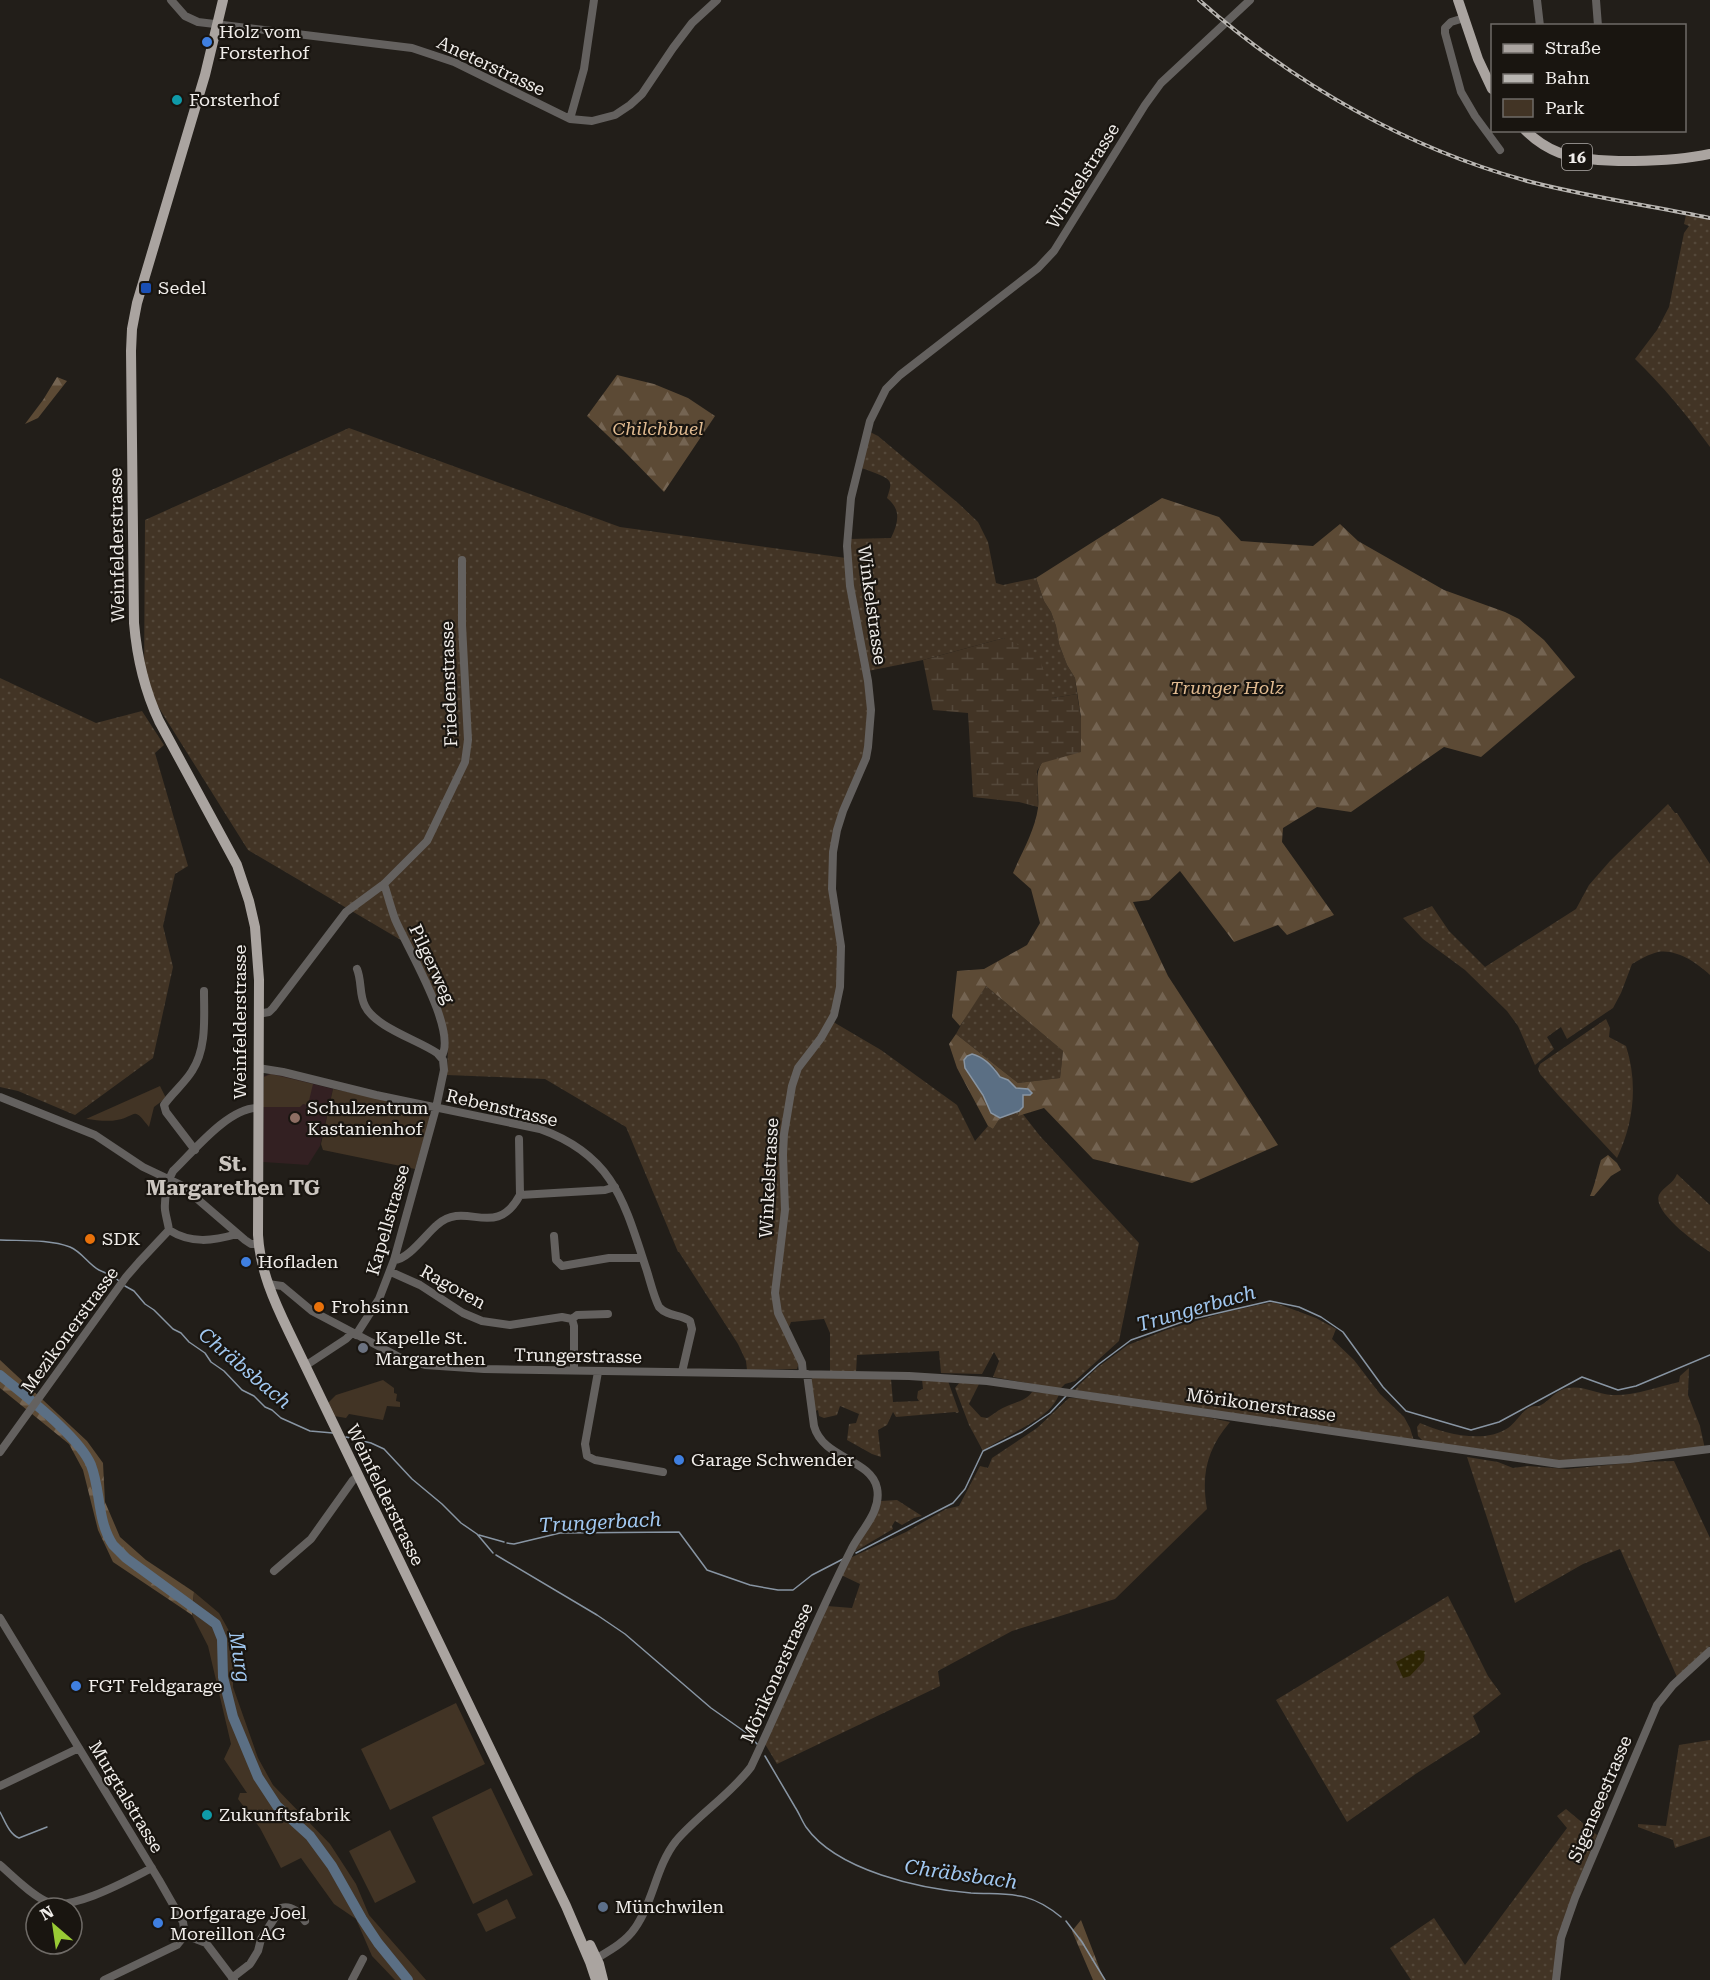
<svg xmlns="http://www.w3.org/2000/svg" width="1710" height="1980" font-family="'Roboto Serif',serif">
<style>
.education{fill:#332022}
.grass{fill:url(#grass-dots)}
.forest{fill:url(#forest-firs)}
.wetland{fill:url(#wetland-marsh)}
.sand{fill:url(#sand-dots)}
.park{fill:#423425}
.water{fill:#5b6f84;stroke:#8895a3;stroke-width:1.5}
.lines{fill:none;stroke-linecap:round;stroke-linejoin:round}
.stream{stroke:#8895a3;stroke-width:1.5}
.river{stroke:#5b6f84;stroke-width:10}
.minor{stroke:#64615f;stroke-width:8}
.major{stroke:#aaa4a0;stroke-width:10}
.rail-casing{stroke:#b9b6b2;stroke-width:4}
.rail{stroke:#191510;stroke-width:1.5;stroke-dasharray:4.5;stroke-linecap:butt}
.shop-dot{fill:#3f7fe0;stroke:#191510;stroke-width:2}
.culture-dot{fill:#0f9aa8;stroke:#191510;stroke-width:2}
.transit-dot{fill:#1a4fb4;stroke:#191510;stroke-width:2}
.education-dot{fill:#8d6e63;stroke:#191510;stroke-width:2}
.food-dot{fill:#e8710a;stroke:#191510;stroke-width:2}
.worship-dot{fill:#6b7280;stroke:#191510;stroke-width:2}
.service-dot{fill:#5c6f8a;stroke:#191510;stroke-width:2}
.labels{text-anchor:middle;stroke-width:4.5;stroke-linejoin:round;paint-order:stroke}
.shield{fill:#191510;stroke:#b0aca9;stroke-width:1.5}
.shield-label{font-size:16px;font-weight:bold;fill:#f0edea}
.poi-label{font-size:18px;fill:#f0edea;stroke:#191510;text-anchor:start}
.street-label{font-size:18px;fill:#f0edea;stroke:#191510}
.park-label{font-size:18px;font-style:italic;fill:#e1bb91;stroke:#191510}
.water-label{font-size:20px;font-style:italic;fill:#a1c8f1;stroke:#191510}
.quarter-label{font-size:21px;font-weight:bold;fill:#cbc5bf;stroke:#191510}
</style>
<defs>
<pattern id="grass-dots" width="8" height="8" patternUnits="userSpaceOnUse" patternTransform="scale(1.5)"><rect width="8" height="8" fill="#423425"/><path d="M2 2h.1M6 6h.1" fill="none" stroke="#54483a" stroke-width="1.8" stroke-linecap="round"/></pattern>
<pattern id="forest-firs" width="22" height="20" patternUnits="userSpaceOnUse" patternTransform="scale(1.5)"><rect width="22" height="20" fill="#5c4a35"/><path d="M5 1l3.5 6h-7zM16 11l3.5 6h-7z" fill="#746452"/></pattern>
<pattern id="wetland-marsh" width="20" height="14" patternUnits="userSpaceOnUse" patternTransform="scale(1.5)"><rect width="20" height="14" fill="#423425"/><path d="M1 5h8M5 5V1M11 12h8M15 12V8" fill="none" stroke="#54483a"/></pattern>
<pattern id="sand-dots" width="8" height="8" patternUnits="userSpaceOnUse" patternTransform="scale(1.5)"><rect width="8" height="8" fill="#2d2504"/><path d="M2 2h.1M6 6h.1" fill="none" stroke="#4c4529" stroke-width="1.8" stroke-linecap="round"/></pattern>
</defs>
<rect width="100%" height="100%" fill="#221e19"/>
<!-- education -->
<path class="education" d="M271,1073L333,1089L320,1146L308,1165L263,1162L264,1076Z"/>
<!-- grass -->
<path class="grass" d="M1686,215L1710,219V447C1687,415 1663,386 1635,359L1657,330L1669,307L1684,233L1689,226L1684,224Z
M349,428L620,527L846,558L865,670L869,715L863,758L833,839L839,978L830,1020L881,1050L957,1105L975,1141L988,1126L993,1129L1000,1118L1019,1111L1018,1115L1022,1113L1040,1136L1139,1243L1119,1341L1075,1381L1065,1384L1060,1389L993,1377L999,1361L994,1352L982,1374L941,1373L939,1351L857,1355L856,1373L830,1372V1333L824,1319L791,1322L789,1327L782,1329L799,1362L797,1369L747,1370L746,1361L738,1344L679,1252H678L626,1127L545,1079L447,1075L448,1048L409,942L406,943L248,850L144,684L145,520Z
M870,432L878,436L958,503L978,522L988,542L996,583L1003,585L1036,578L1044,601L1051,612L1056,626L1059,644L1067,665L1075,678L1077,694L1053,698L1004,638L923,660L868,671L855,603L849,539L891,538C898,523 902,510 887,498C891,485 894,481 880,475C873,472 868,470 861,468Z
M0,678L96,723L142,711L164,745L155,753L188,866L175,874L163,926L173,967L153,1058L75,1115L18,1091L0,1087Z
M1668,804L1675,813H1677L1710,864V975C1697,963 1677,949 1658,952C1649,954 1639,960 1632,964L1621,993L1613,1008L1567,1039L1561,1027L1547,1037L1554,1049L1535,1065L1518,1026L1507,1011L1465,970L1423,939L1403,918L1432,906L1449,931L1485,967L1576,909L1589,885L1610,861Z
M986,986L1063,1051L1060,1078L1018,1083L956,1034L970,1009Z
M1606,1019L1610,1028L1609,1037L1626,1046C1638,1083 1634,1123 1617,1158L1559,1096L1540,1074L1538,1069L1540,1064Z
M1677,1174L1710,1205V1252C1697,1244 1652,1212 1659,1195C1663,1187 1673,1184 1677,1174Z
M1273,1302L1316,1318L1336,1329L1332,1339L1354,1360L1380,1394L1404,1417L1410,1428L1414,1441L1075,1390L1079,1385L1097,1368L1128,1345L1166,1330L1226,1312Z
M1689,1368L1688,1395L1700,1426L1705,1449L1560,1462L1426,1444L1418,1436L1417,1427L1420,1423C1445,1434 1484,1444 1508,1428C1516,1423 1522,1410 1531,1407C1534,1405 1538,1407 1541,1405C1549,1401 1556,1390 1567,1388C1583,1385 1597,1394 1612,1395C1634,1396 1657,1387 1679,1382L1680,1376Z
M814,1377L891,1379L893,1402L919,1401L917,1398L918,1391L923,1389L922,1379L948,1381L959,1412L957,1413L955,1412L896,1417L893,1412L887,1425L878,1430L881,1457L872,1454L847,1440L849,1424L856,1423L859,1414L840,1406L837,1415L824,1418L819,1416L818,1410L813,1412L810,1380Z
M960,1382L979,1384L969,1404L981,1417L987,1418C993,1415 999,1409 1005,1407C1015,1402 1026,1401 1032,1392L1059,1394C1051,1420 1004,1435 983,1451L969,1425L955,1388Z
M1069,1398C1122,1399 1177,1411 1230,1422C1207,1449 1201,1474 1207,1509L1115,1599L1012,1631L938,1671L940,1686L777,1764L765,1744L827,1606L852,1608L860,1584L841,1575L850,1558L906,1532L946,1509L959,1506L980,1466L988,1468L992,1458L1037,1428Z
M1467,1457L1498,1462L1513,1468L1528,1466L1567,1469L1638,1462L1674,1461L1710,1538V1646L1677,1677L1620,1549L1583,1564L1515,1603Z
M897,1500L922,1516L914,1518L902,1525L895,1521L892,1526L893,1529L854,1552L853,1551L881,1501Z
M1448,1596L1488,1676L1501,1694L1473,1716L1480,1732L1477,1735L1417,1773L1347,1822L1276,1700Z
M1710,1740V1836L1675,1848L1673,1840L1638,1827V1824L1666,1826L1679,1745Z
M1566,1809L1597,1835L1582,1872L1564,1924L1555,1980H1411L1390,1948L1434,1918L1465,1965L1567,1828L1557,1816Z"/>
<!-- forest -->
<path class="forest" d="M617,375L654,384L688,398L715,416L664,492L623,450L587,416Z
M57,377L67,381L38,418L25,424L43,400Z
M1162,498L1219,517L1241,541L1313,546L1340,524L1358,541L1444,590L1505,612L1519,619L1544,640L1575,677L1481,757L1444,747L1351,812L1317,807L1283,828L1282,842L1334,915L1287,935L1278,925L1234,942L1180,871L1149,900L1133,902L1168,976L1278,1145L1192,1183L1093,1159L1044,1108L1018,1116L1019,1111L1023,1107V1095L1016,1088L1000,1077L994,1067L976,1055L965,1068L983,1095L991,1113L1000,1118L993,1129L988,1126L957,1068L949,1044L956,1034L1018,1083L1060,1078L1063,1051L986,986L960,1026L952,1017L957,971L984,969L1027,945L1040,923L1031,889L1013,873C1022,852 1035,830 1038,808C1040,791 1033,777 1042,762L1056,758L1081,718L1075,678L1067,665L1059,644L1056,626L1051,612L1044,601L1036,578Z
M1608,1155L1617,1163L1621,1170L1611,1176L1594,1196H1590C1595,1185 1597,1173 1601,1160Z
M0,1360L87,1441L103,1463L105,1502L120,1537L146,1560L194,1592L192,1615L113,1562L98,1530L83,1470L69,1444L0,1388Z
M1081,1920L1104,1980H1093L1072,1931Z"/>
<!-- wetland -->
<path class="wetland" d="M1004,638L1038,654L1053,698L1077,694L1081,718V752L1042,763L1037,771L1038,807L1019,802L973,797L968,713L933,710L923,660Z"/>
<!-- sand -->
<path class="sand" d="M1418,1650L1425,1651L1424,1661L1410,1676L1403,1678L1396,1662Z"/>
<!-- park -->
<path class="park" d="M271,1074L313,1084L308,1105L303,1104L300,1107H263L264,1077Z
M160,1086L166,1098L154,1107L149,1127C132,1105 138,1116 117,1120C107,1122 96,1120 86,1119Z
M333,1089L428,1108L430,1111V1118L415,1169L323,1150L321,1144Z
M383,1380L394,1388V1393L397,1394L396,1401L400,1402V1407L387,1406L383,1420L349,1414L346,1418L334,1416L328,1403L336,1395Z
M194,1592L219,1613L233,1638V1687L258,1758L273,1785L330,1844L356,1884L369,1915L426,1980H395L372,1956L356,1919L334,1904L301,1858L281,1868L260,1828L238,1799L240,1793H247L224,1759L231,1744L208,1646L192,1615Z
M456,1703L485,1764L390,1810L361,1749Z
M491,1788L533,1875L473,1904L432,1817Z
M390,1830L416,1882L375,1903L349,1851Z
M507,1899L516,1918L486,1932L477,1914Z"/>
<!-- water -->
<path class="water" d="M972,1054C984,1057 994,1068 1000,1077L1008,1080L1016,1088L1028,1089L1032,1093L1030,1095H1023V1107L1019,1111L1000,1118L991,1113L983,1095L965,1068L964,1060L967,1056Z"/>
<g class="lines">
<!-- stream -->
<path class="stream" d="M0,1240C22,1241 49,1239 70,1247C82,1252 88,1264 99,1270C107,1274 113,1275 119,1281
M125,1286L134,1291L145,1304L154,1310L173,1329L181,1333L189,1342L205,1353L211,1362L224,1371L242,1390L254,1396L265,1407L272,1410L281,1418L310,1431L333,1433
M1070,1390L1099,1364L1131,1340L1188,1320L1270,1301L1299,1307L1321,1317L1343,1332L1383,1387L1406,1411L1471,1430L1499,1422L1582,1377L1618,1390L1636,1386L1710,1355
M346,1437L371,1443L384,1449L412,1479L442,1504L461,1523L477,1534L493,1553
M479,1535L504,1542
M507,1543L514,1544L560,1533L679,1532L707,1570L750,1585L778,1590H793L812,1575L843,1559
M856,1553L953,1503L965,1489L983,1451L1022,1432L1050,1413L1066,1396
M496,1555L597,1615L625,1634L711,1708L748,1734L758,1745
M765,1756C775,1773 785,1790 795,1807C799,1813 802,1821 806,1827C837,1871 921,1889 971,1893C1010,1895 1028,1890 1061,1917
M0,1812C5,1821 9,1834 19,1838L47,1827
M1066,1921L1082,1942L1105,1980"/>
<!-- river -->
<path class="river" d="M0,1375C25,1396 79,1436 91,1465C101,1491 97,1521 113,1545C117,1549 122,1554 126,1558L216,1624L222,1639L223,1677L233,1717L258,1777L277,1806L310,1836L332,1866L362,1919L378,1943L408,1980"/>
<!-- minor -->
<path class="minor" d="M171,0L185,16L198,22L412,48L454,62L570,119L592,121L615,115L630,105L642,94L673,48L692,23L717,0
M1537,0L1540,26
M1596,0L1598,26
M1464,18L1451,22L1445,28V33L1461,92L1475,116L1500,150
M570,119L584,69L594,0
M384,884C388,896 391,908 395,919C406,946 459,1032 441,1057
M258,1014L269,1012L273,1008L346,912L384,884L427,841L465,762L468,740L462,625V560
M258,1068L283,1072L376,1095L540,1129C613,1155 624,1201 646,1268C650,1280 653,1295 659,1307C668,1317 680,1314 690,1321L692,1329L682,1372
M0,1097L95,1135L143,1167L181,1185L245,1240L251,1244H259
M519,1139L520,1195
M195,1150L166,1112L164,1105C172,1093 184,1084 192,1071C207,1048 204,1018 204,991
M237,1234C213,1241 191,1244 169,1230C168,1223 166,1217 165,1210C164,1199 168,1180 173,1171C193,1152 228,1108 257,1108
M554,1236L556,1260L562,1266L609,1258H642
M394,1260C408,1260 426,1234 437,1225C466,1199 495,1241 520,1195L605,1190L615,1187
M391,1272L420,1285L463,1313L482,1321L510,1325L562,1317L572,1319L574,1326V1370
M268,1284L282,1286L312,1311L401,1358L425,1365L484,1369L909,1376L987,1381L1559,1464L1630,1459L1710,1449
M572,1319L577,1315L608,1314
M356,1335L379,1299L394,1260L436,1108L444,1070L443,1060L437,1053C418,1040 375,1027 365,1006C359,995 362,981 357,969
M305,1366L346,1339L352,1333
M598,1372L585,1444L587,1456L595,1460L663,1472
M803,1374L802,1363L778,1313L775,1293L785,1210L783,1155L784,1134L792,1086L798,1068L821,1038L834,1015L840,987L841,946L832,889L833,852L837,830L843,811L866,758L868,747L871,710L868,681L850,586L847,546L851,498L870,421L886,389L900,375L1038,268L1054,251L1145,105L1161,83L1250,0
M0,1452L126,1277L139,1262L169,1230
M274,1571L311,1539L353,1480L358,1476
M0,1618L159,1880L183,1922L185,1935
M0,1786L79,1748
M0,1865C13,1876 32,1896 48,1902C71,1912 130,1879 152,1868
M185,1935L206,1943L234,1980
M592,1961C607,1952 625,1943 635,1928C653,1903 656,1866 676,1841C699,1814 730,1795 751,1767C785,1695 815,1621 851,1550C860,1531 882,1512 877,1488C871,1459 823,1459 814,1426L807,1374
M232,1978L250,1964L258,1951L261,1939L281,1908C292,1905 299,1912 305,1921
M104,1980L177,1945L185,1935
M352,1980L363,1959
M1556,1980L1561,1938L1575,1898L1657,1705L1673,1685L1710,1651"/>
<!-- major -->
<path class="major" d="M223,0L205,75L137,303L132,329L131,351L134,623C137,658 144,689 159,721L237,865L249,901L255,927L259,980L258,1235C260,1270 274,1301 289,1332L566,1906L590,1962L596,1980
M1458,0L1478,59L1492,89
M1525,130C1535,140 1547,148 1560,153C1595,165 1674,162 1710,154
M590,1945L599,1964L603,1980"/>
<defs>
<path id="rail" d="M1199,0C1294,84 1408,149 1531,182C1590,197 1651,206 1710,218"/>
</defs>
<!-- rail casing -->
<use href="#rail" class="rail-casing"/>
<!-- rail -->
<use href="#rail" class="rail"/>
</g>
<!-- markers -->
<g class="shop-dot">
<circle cx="207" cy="42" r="6"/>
<circle cx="246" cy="1262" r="6"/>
<circle cx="679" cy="1460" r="6"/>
<circle cx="76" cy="1686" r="6"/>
<circle cx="158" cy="1923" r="6"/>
</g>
<g class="culture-dot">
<circle cx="177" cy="100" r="6"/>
<circle cx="207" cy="1815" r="6"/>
</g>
<rect class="transit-dot" x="140" y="282" width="12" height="12" rx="3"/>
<circle class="education-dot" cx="295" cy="1118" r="6"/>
<g class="food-dot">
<circle cx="90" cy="1239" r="6"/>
<circle cx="319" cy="1307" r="6"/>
</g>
<circle class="worship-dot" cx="363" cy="1348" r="6"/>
<circle class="service-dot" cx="603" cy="1907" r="6"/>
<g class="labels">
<!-- shield labels -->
<rect class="shield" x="1562" y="144" width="30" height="26" rx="4.5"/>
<g class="shield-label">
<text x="1577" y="163">16</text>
</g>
<!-- poi labels -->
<g class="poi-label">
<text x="219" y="38">Holz vom<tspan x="219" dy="21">Forsterhof</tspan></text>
<text x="189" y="106">Forsterhof</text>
<text x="158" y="294">Sedel</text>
<text x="307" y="1114">Schulzentrum<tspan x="307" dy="21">Kastanienhof</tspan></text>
<text x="102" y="1245">SDK</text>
<text x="258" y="1268">Hofladen</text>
<text x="331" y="1313">Frohsinn</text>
<text x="375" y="1344">Kapelle St.<tspan x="375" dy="21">Margarethen</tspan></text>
<text x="691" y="1466">Garage Schwender</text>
<text x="88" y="1692">FGT Feldgarage</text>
<text x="219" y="1821">Zukunftsfabrik</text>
<text x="615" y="1913">Münchwilen</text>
<text x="170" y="1919">Dorfgarage Joel<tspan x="170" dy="21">Moreillon AG</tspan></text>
</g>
<!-- street labels -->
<g class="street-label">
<text transform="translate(491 66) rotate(25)" y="6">Aneterstrasse</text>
<text transform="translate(1083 176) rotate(-58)" y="6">Winkelstrasse</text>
<text transform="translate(117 545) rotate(-91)" y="6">Weinfelderstrasse</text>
<text transform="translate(872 605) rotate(82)" y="6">Winkelstrasse</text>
<text transform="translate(449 684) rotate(-92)" y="6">Friedenstrasse</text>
<text transform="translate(432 964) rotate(65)" y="6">Pilgerweg</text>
<text transform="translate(240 1022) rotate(-90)" y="6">Weinfelderstrasse</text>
<text transform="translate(502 1108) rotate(13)" y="6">Rebenstrasse</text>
<text transform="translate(769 1178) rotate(-87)" y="6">Winkelstrasse</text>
<text transform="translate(388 1220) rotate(-74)" y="6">Kapellstrasse</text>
<text transform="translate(453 1287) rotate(29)" y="6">Ragoren</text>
<text transform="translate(70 1330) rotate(-54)" y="6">Mezikonerstrasse</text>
<text transform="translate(578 1356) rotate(1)" y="6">Trungerstrasse</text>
<text transform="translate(1261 1405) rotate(8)" y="6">Mörikonerstrasse</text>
<text transform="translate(385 1495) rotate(64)" y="6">Weinfelderstrasse</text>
<text transform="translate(777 1673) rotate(-66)" y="6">Mörikonerstrasse</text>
<text transform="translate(126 1797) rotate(59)" y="6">Murgtalstrasse</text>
<text transform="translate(1600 1799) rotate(-67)" y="6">Sigenseestrasse</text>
</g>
<!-- park labels -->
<g class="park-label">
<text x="658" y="435">Chilchbuel</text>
<text x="1227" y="694">Trunger Holz</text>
</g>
<!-- water labels -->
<g class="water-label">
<text transform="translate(1196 1308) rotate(-16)" y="7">Trungerbach</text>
<text transform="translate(245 1368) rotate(40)" y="7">Chräbsbach</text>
<text transform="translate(600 1522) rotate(-3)" y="7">Trungerbach</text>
<text transform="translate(240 1657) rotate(81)" y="7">Murg</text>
<text transform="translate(961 1874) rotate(8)" y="7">Chräbsbach</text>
</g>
<!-- quarter labels -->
<g class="quarter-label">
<text x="233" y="1171">St.<tspan x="233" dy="24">Margarethen TG</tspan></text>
</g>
</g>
<!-- legend -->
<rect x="1491" y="24" width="195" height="108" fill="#191510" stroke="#6f6b67" stroke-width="1.5"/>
<rect x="1503" y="44" width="30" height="9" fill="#aaa4a0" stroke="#6f6b67" stroke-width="1.5"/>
<text x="1545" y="54" font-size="18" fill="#f0edea">Straße</text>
<rect x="1503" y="74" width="30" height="9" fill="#b9b6b2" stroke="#6f6b67" stroke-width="1.5"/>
<text x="1545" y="84" font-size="18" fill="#f0edea">Bahn</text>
<rect x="1503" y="99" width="30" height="18" fill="#423425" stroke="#6f6b67" stroke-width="1.5"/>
<text x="1545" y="114" font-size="18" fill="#f0edea">Park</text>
<!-- north arrow -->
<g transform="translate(54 1926) rotate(331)"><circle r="28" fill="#191510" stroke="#6f6b67" stroke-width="1.5"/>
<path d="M0-4.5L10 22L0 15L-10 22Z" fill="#99cb35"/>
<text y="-9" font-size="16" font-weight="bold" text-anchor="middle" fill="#f0edea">N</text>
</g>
</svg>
